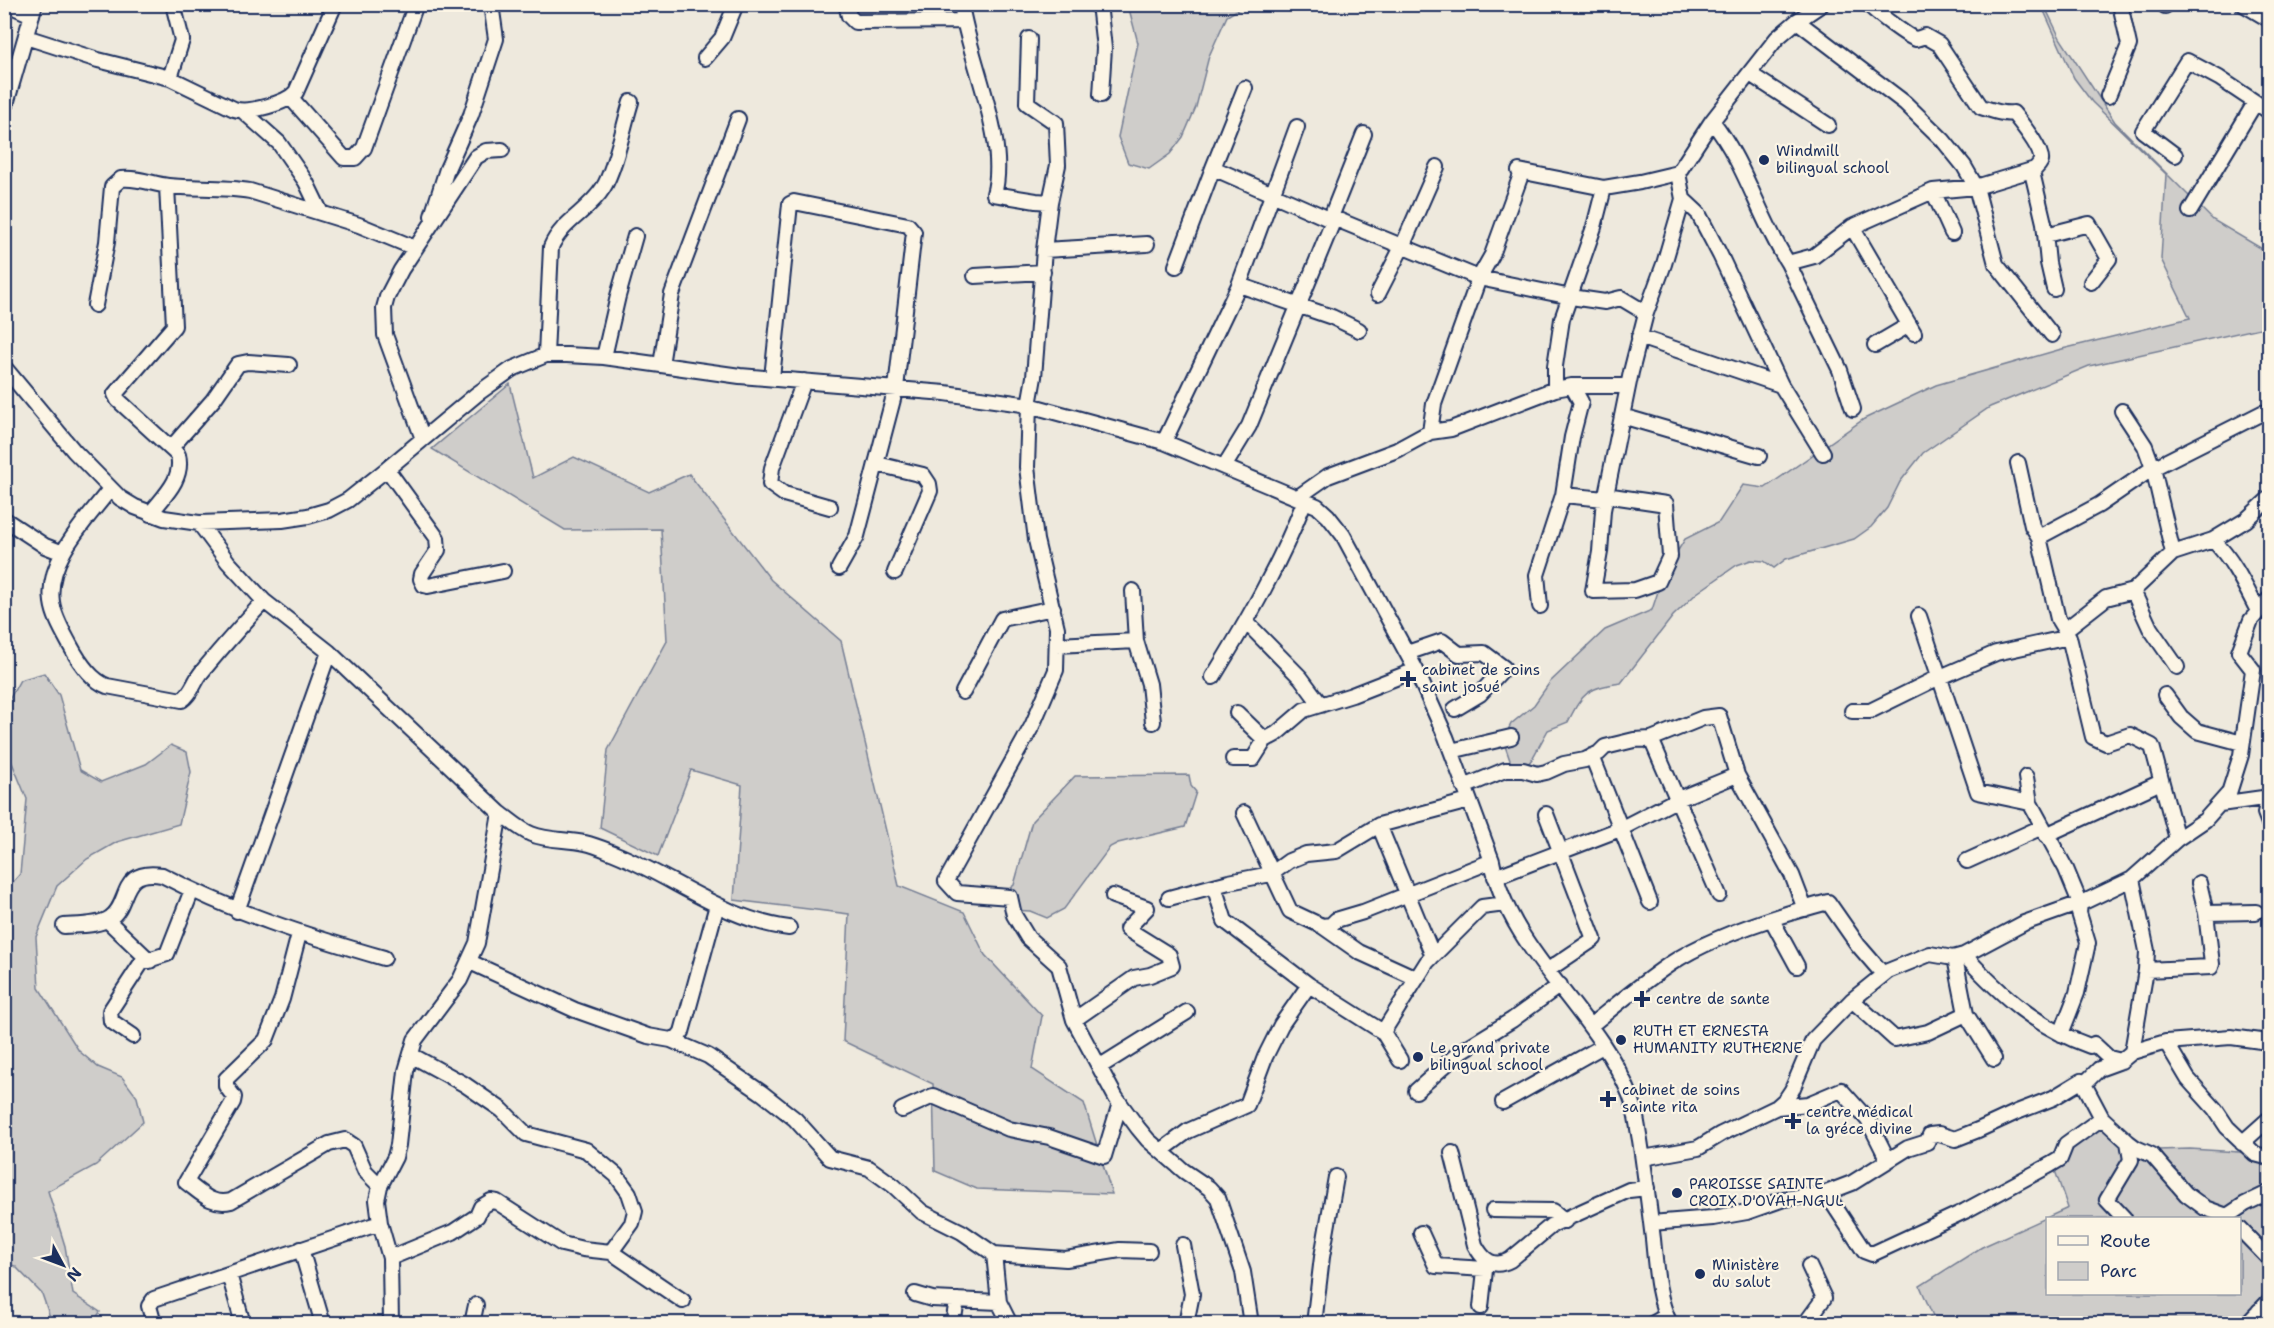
<svg xmlns="http://www.w3.org/2000/svg" width="2274" height="1328" font-family="'Shantell Sans',sans-serif">
<style>
.green{fill:#cfcdca;stroke:#757e94;stroke-width:1.5;fill-rule:evenodd}
.lines{fill:none;stroke-linecap:round;stroke-linejoin:round}
.minor-casing{stroke:#1b2f5e;stroke-width:18}
.minor{stroke:#fcf5e5;stroke-width:14}
.poi-dot{fill:#1b2f5e;stroke:#fcf5e5;stroke-width:2}
.labels{text-anchor:middle;stroke-width:4.5;stroke-linejoin:round;paint-order:stroke}
.poi-label{font-size:15px;fill:#1b2f5e;stroke:#fcf5e5;text-anchor:start}
</style>
<rect width="100%" height="100%" fill="#eee9dd"/>
<filter id="ink" filterUnits="userSpaceOnUse"><feTurbulence type="fractalNoise" baseFrequency=".0167" numOctaves="2"/><feDisplacementMap in="SourceGraphic" scale="12" xChannelSelector="R" yChannelSelector="G"/><feConvolveMatrix kernelMatrix="1 2 1 2 8 2 1 2 1" color-interpolation-filters="sRGB"/></filter>
<g filter="url(#ink)">
<!-- green -->
<path class="green" d="M1128,5H1242V7L1227,16L1209,56L1196,107L1183,137L1170,154L1149,169L1128,163L1118,137L1138,43Z
M2030,5H2044L2060,38L2115,122L2213,220L2269,253V326L2089,366L1990,407L1923,453L1900,482L1887,508L1871,527L1854,539L1786,559L1774,568L1764,561L1751,560L1737,565L1697,593L1673,616L1621,683C1587,688 1583,692 1568,722L1548,730L1532,759L1523,770L1513,769L1503,740L1511,724L1534,705L1550,682L1605,630L1652,610L1664,573L1685,539L1719,522L1743,485L1765,488L1864,419L1936,385L2058,350L2190,318L2161,259L2166,174L2092,102L2074,78L2044,11Z
M510,384L533,478L574,457L649,492L689,474L771,580L841,641L899,886L964,912L985,955L1042,1016L1032,1069L1084,1103L1112,1194L977,1189L935,1171L933,1084L843,1041L849,914L734,900L742,785L691,770L658,856L600,828L608,750L667,641L661,529L565,530L432,449Z
M44,673L59,695L80,770L101,782L146,764L171,745L187,752L191,772L179,824L117,842L87,859L57,886L36,937L39,988L79,1051L98,1067L122,1077L137,1097L143,1122L96,1165L48,1191L65,1246L73,1294L100,1312L93,1323H52L42,1294L15,1266L5,1264L4,941L11,917L6,890L20,874L27,799L8,753L7,727L8,702L20,680Z
M1189,775L1191,786L1196,792L1185,827L1118,843L1110,847L1064,909L1047,918L1030,911L1011,910L1000,896L1014,885L1032,821L1075,776Z
M2098,1121L2139,1147L2158,1150L2190,1149L2239,1152L2269,1157V1294L2242,1323H1921L1933,1316L1920,1286L1982,1247L2068,1208L2051,1159ZM2048,1218H2240V1294H2048Z"/>
<g class="lines">
<defs>
<path id="minor" d="M7,4L32,15
M846,4L849,16L855,22L964,21
M961,4C969,60 1009,141 994,194L1036,201L1050,202L1044,250L1034,377L1029,405L1027,467L1036,540L1057,628L1056,670L1032,726L946,881L957,893L1010,897L1014,915L1028,938L1059,966L1074,1020
M1099,4L1104,48L1101,95
M2243,4L2270,20
M2165,6L2166,4
M1797,21L1905,103L1943,140L1964,166L1976,187L1996,264L2052,335
M26,37L98,60L170,78L234,109C248,114 287,103 296,92L335,4
M1029,39L1027,103L1056,123L1058,165L1050,202
M705,58L722,38L736,4
M1750,74L1828,125
M170,78L182,40L173,4
M2108,96L2129,45L2120,4
M291,98L344,158H355L364,148L416,4
M4,111L35,4
M243,111L279,143L306,182L321,213
M1712,121C1745,162 1759,218 1788,263L1814,256L1852,227L1933,191L1976,187L2035,169C2037,167 2040,163 2041,161C2043,149 2020,122 2013,113C2002,115 1992,110 1981,107L1939,44L1925,36C1925,36 1917,39 1916,39C1909,38 1874,11 1868,4
M2175,155L2143,131L2187,61L2219,78L2270,112
M1213,168L1329,219L1331,217L1479,278L1571,297L1605,302L1621,298L1646,313
M1519,171L1604,188L1640,182L1678,173L1712,121L1777,38L1797,21L1822,4
M2032,172L2044,223L2048,263L2054,289
M1678,173L1683,199L1698,213L1720,255L1781,385L1823,453
M1933,191L1952,233
M2190,211L2255,103
M432,216L447,169L471,115L496,39L491,4
M1331,217L1364,134
M1852,227L1914,333
M2046,235L2089,224L2109,259L2091,282
M1044,250L1147,244
M1788,263L1840,370L1853,409
M1176,266L1213,168L1245,88
M975,276L1043,272
M1239,285L1332,317L1359,330
M1378,294L1402,247L1437,167
M95,305L107,242L112,187L121,179C138,177 152,184 168,186C195,189 223,186 250,191L359,225L415,248
M1639,337L1781,385
M1875,345L1909,325
M546,355L551,247C562,221 589,211 603,188C615,170 624,124 631,102
M604,357L618,296L635,236
M661,365L672,294L738,119
M4,367L74,451L120,498L135,507L164,518L199,523L282,520L308,516L329,510L348,500L387,469L477,394L512,369L546,355H567L604,357L740,376L945,393L1029,405L1164,442L1317,506L1328,516L1343,535L1416,670L1446,737L1492,861C1509,952 1596,1010 1630,1095C1636,1109 1637,1125 1640,1140C1645,1173 1649,1206 1653,1239C1656,1268 1657,1297 1670,1324
M772,378L790,204L794,202L908,225L914,232L896,388L857,536L839,568
M804,381L772,468L770,484L784,494L830,507
M1555,389V366L1562,319L1594,227L1604,188
M2122,411L2145,446L2153,468L2173,553
M1622,416L1759,456
M1430,432L1434,404L1479,278L1492,255L1522,172
M423,439L385,335L384,308L387,297L401,270L476,157L486,151L502,150
M1164,442L1239,285L1297,127
M171,448L213,400L238,364L248,362L289,365
M2018,463L2032,526L2039,537
M877,464L923,475L929,484L930,491L895,572
M1224,467L1249,426L1334,219
M387,469L437,538L438,550L422,574L421,579L424,585L428,586L503,571
M110,489C86,521 46,559 52,602C54,617 63,632 70,645C78,660 91,680 107,686L182,700C192,693 194,682 201,673C221,648 242,625 264,601
M1563,495L1605,499
M1605,495L1666,504L1670,556L1658,582L1635,590L1593,591L1600,552L1603,510L1631,372L1646,313L1664,264L1683,199
M1298,497L1328,476L1397,450L1430,432L1451,429L1555,389L1572,386H1628
M150,514C164,496 184,479 178,455L118,400L115,394L174,326L167,186
M4,519L45,546L63,553
M199,523L228,562L264,601L329,652L500,813C510,820 519,829 531,834C548,841 567,839 585,843C595,845 606,850 616,854C673,877 726,920 789,928
M2213,540C2234,561 2245,586 2258,611
M1133,591L1136,641L1149,684L1153,722
M2133,591L2150,628L2177,667
M1540,606L1537,575L1563,495L1572,437L1581,402L1572,386
M1919,616L1978,792L2030,803
M1246,622L1301,678L1321,705
M2065,630L2106,598L2133,591L2173,553L2213,540L2246,520L2270,498
M1057,645L1136,641
M1407,653L1442,641L1459,654L1484,653L1504,668L1480,694L1455,709
M1213,677C1248,620 1281,562 1305,500
M963,692L1002,619L1053,608
M2165,695L2181,717L2197,731L2242,743
M1852,711H1870L1929,682L1996,653L2069,637
M1237,713L1265,740
M1651,739L1719,895
M1451,751L1511,737
M1592,756L1650,902
M1233,759H1253L1265,740L1276,734L1304,710L1352,695L1416,670
M2026,777L2030,803L2066,869L2080,903L2079,913L2088,943L2077,993L2061,1034
M1464,787L1505,770H1523L1537,774L1546,772L1564,764L1585,760L1599,753L1605,747L1634,740L1651,739L1703,718L1719,716L1737,775L1792,875L1805,909
M2269,797L2265,813L2270,826
M2220,804L2270,797
M1244,813L1290,911L1322,926L1359,952L1416,978
M1546,814L1594,939L1548,970
M1379,825L1433,956
M2046,835L2161,782
M2177,839L2152,746L2130,735L2106,743L2093,737L2069,637L2058,619L2039,537L2099,505L2153,468L2262,413L2270,412
M1967,861L2042,827
M1495,877L1620,829L1678,799L1737,775
M1214,886L1225,921L1309,985
M1113,896L1147,908L1127,929L1169,955L1172,966L1150,975L1134,978L1074,1020L1116,1098L1138,1128L1148,1140L1184,1171L1209,1188L1218,1198L1243,1272L1251,1324
M1169,898L1229,882L1271,874L1289,861L1306,854L1336,851L1379,825L1469,801
M237,911L329,652
M2206,913L2256,912
M107,920L150,961
M1772,920L1797,966
M64,926C77,925 99,926 110,918C131,904 118,868 162,875C235,913 304,935 384,958
M1322,926L1331,925L1336,920L1363,912L1492,861
M299,934L282,999L266,1040L226,1079V1086L234,1097L233,1102L186,1182C201,1193 212,1206 231,1201L329,1144L345,1140L354,1146L365,1171L380,1186
M1964,955C2002,996 2036,1027 2090,1046L2094,1044L2109,1058L2121,1061
M470,962L575,1010L648,1036L671,1040L678,1037L682,1032L717,905
M2146,970L2211,967L2212,964L2206,913L2199,883
M1852,1000L1895,1039L1928,1032L1966,1014L1955,958
M1966,1014L1994,1059
M1590,1026C1616,1005 1642,983 1670,964C1711,936 1780,915 1828,902L1858,945L1883,974
M1383,1032L1427,962L1482,907L1505,904
M133,1036L111,1021L110,1011L142,962L167,954L192,890
M671,1040L708,1056L762,1093L795,1119L830,1158L869,1168L894,1186L922,1212L962,1232L994,1254L999,1302L1010,1324
M2166,1042L2188,1079L2215,1109L2227,1127L2255,1154L2270,1158
M2132,1052L2146,970L2147,951L2132,879
M411,1055L464,1084L502,1110L526,1134L586,1150L616,1175L629,1193L635,1211L632,1223L611,1252
M1099,1067L1187,1012
M2084,1084L2102,1118L2128,1142L2136,1148L2152,1155L2186,1194L2205,1208L2227,1216L2245,1204L2270,1192
M1416,1091L1460,1052L1512,1020L1560,985
M1503,1102L1603,1046
M1777,1107L1808,1104L1841,1090L1868,1120L1888,1160
M902,1110L933,1096L1009,1129L1049,1137L1104,1156L1120,1103
M2242,1143L2270,1118
M1161,1151L1188,1131L1247,1105L1265,1057L1281,1025L1309,985L1383,1032L1400,1060
M1452,1153L1475,1245C1483,1260 1493,1269 1510,1260L1552,1225L1629,1190L1647,1188
M1643,1158L1698,1148L1721,1134L1777,1107L1786,1099L1792,1090L1813,1040L1852,1000L1888,971L1930,954L1953,958L1964,955L2024,923L2086,901L2132,879L2177,839L2205,820L2229,793L2241,755L2253,670L2239,652L2251,620L2270,598
M1826,1193L1864,1251L1872,1254L1965,1211L2050,1165L2060,1159L2066,1144L2102,1118
M1493,1210L1553,1211L1565,1221
M2124,1218L2107,1200L2131,1160L2128,1142
M1651,1223L1713,1218L1747,1212L1784,1199L1826,1193L1852,1183L1908,1148L1927,1142L1930,1135L1939,1134L1955,1139L1978,1130L2017,1112L2053,1098L2081,1081L2084,1084L2099,1069L2121,1061L2132,1052L2166,1042L2231,1037L2261,1041H2270
M2240,1229L2270,1260
M1421,1233L1436,1266L1485,1269
M1183,1245L1192,1294L1186,1324
M301,1249L323,1324
M994,1254L1066,1259L1120,1250L1149,1251
M390,1258L453,1232L477,1216L481,1207L491,1201L497,1202L562,1244L583,1249L611,1252L683,1301
M229,1274L243,1324
M915,1294L932,1299L999,1302
M1481,1307L1486,1261
M2259,1311L2269,1324
M154,1324L149,1306L154,1299L380,1223
M391,1324L390,1258L380,1223L377,1200L380,1186L395,1157L398,1145L406,1071L415,1040L460,980L477,943L500,813
M472,1324L476,1305
M953,1324L957,1300
M1314,1324L1322,1257L1336,1177
M1652,1324L1666,1316
M1805,1324L1824,1298L1809,1266
M2247,1324L2270,1300"/>
</defs>
<!-- minor casing -->
<use href="#minor" class="minor-casing"/>
<!-- minor -->
<use href="#minor" class="minor"/>
</g>
</g>
<!-- markers -->
<g class="poi-dot">
<circle cx="1764" cy="160" r="6"/>
<path d="M1405 670h6v6h6v6h-6v6h-6v-6h-6v-6h6z"/>
<path d="M1639 990h6v6h6v6h-6v6h-6v-6h-6v-6h6z"/>
<circle cx="1621" cy="1040" r="6"/>
<circle cx="1418" cy="1057" r="6"/>
<path d="M1605 1090h6v6h6v6h-6v6h-6v-6h-6v-6h6z"/>
<path d="M1790 1112h6v6h6v6h-6v6h-6v-6h-6v-6h6z"/>
<circle cx="1677" cy="1193" r="6"/>
<circle cx="1700" cy="1274" r="6"/>
</g>
<g class="labels">
<!-- poi labels -->
<g class="poi-label">
<text x="1776" y="156">Windmill<tspan x="1776" dy="17">bilingual school</tspan></text>
<text x="1422" y="675">cabinet de soins<tspan x="1422" dy="17">saint josué</tspan></text>
<text x="1656" y="1004">centre de sante</text>
<text x="1633" y="1036">RUTH ET ERNESTA<tspan x="1633" dy="17">HUMANITY RUTHERNE</tspan></text>
<text x="1430" y="1053">Le grand private<tspan x="1430" dy="17">bilingual school</tspan></text>
<text x="1622" y="1095">cabinet de soins<tspan x="1622" dy="17">sainte rita</tspan></text>
<text x="1806" y="1117">centre médical<tspan x="1806" dy="17">la gréce divine</tspan></text>
<text x="1689" y="1189">PAROISSE SAINTE<tspan x="1689" dy="17">CROIX D'OVAH-NGUL</tspan></text>
<text x="1712" y="1270">Ministère<tspan x="1712" dy="17">du salut</tspan></text>
</g>
</g>
<!-- margin -->
<rect width="2274" height="1328" fill="none" stroke="#fcf5e5" stroke-width="24"/>
<rect x="12" y="12" width="2250" height="1304" fill="none" stroke="#1b2f5e" stroke-width="2" filter="url(#ink)"/>
<!-- legend -->
<rect x="2046" y="1217" width="195" height="78" fill="#fcf5e5" stroke="#a2a6af" stroke-width="1.5"/>
<rect x="2058" y="1236" width="30" height="9" fill="#fcf5e5" stroke="#a2a6af" stroke-width="1.5"/>
<text x="2100" y="1247" font-size="18" fill="#1b2f5e">Route</text>
<rect x="2058" y="1262" width="30" height="18" fill="#cfcdca" stroke="#a2a6af" stroke-width="1.5"/>
<text x="2100" y="1277" font-size="18" fill="#1b2f5e">Parc</text>
<!-- north arrow -->
<g transform="translate(63 1265) rotate(131)" stroke="#fcf5e5" stroke-width="4.5" paint-order="stroke">
<path d="M0-4.5L10 22L0 15L-10 22Z" fill="#1b2f5e"/>
<text y="-9" font-size="16" font-weight="bold" text-anchor="middle" fill="#1b2f5e">N</text>
</g>
</svg>
